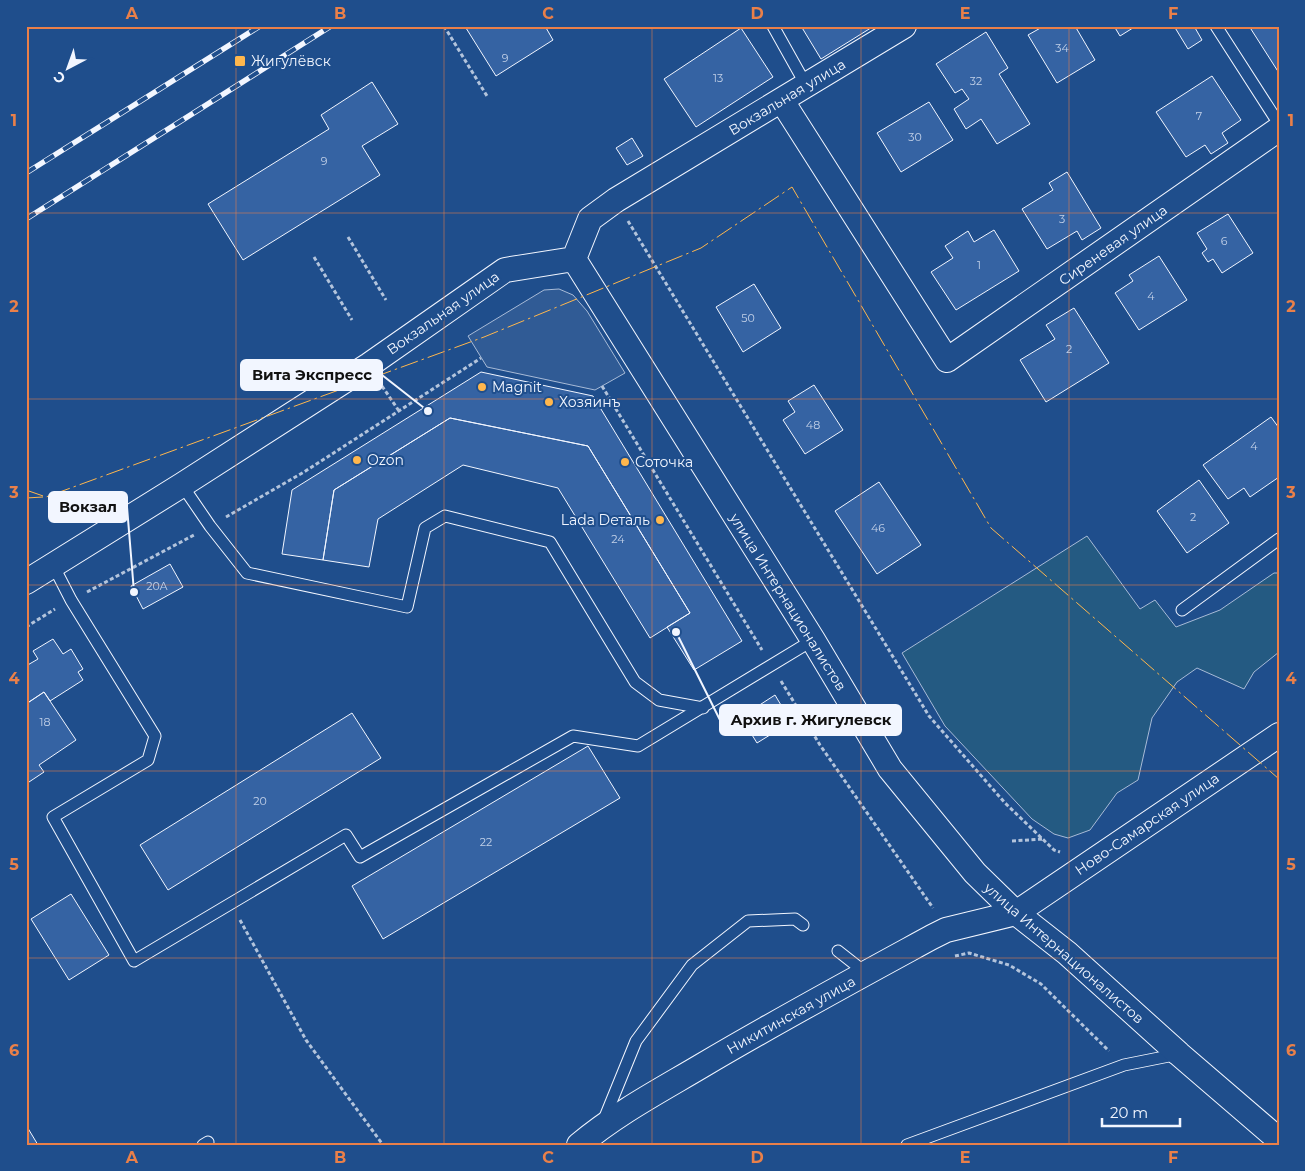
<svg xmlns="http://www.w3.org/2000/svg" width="1305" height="1171" font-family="Montserrat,sans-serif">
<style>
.green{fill:#245a82;stroke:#a8bbd7}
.parking{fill:#305b95;stroke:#a8bbd7}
.building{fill:#3563a3;stroke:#f2f6ff}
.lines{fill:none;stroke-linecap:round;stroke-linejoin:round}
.service-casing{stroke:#f2f6ff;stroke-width:13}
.minor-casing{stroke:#f2f6ff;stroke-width:26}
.path{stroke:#b3c4dc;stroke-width:3;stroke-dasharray:4 2.5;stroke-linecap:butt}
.service{stroke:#1f4e8c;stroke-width:11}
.minor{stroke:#1f4e8c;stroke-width:24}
.rail-casing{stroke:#f2f6ff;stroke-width:5.5}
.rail{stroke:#1f4e8c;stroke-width:4;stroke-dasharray:11;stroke-linecap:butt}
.power{stroke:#ffb74d;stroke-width:1;stroke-dasharray:18 4 2.5 4;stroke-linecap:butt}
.grid{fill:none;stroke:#ea8049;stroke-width:1;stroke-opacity:0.55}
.poi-dot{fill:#ffb74d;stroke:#1f4e8c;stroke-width:2}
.labels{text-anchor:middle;stroke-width:4;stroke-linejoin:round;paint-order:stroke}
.number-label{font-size:11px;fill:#c3d1e8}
.poi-label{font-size:14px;fill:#f2f6ff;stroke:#1f4e8c;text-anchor:start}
.street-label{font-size:14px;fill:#f2f6ff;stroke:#1f4e8c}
.leader{fill:none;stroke:#f2f6ff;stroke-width:2}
.callout-dot{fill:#f2f6ff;stroke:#1f4e8c;stroke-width:2}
.callout{fill:#f2f6ff;stroke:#f2f6ff;stroke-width:2}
.callout-label{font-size:15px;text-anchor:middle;font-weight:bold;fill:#111}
.neatline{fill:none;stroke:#ea8049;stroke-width:2}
.grid-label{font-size:16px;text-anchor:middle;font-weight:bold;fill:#ea8049}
</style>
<rect width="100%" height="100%" fill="#1f4e8c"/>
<!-- green -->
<path class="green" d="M1087,536L1140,609L1155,600L1176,627L1220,610L1274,573H1279V652L1254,672L1244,689L1197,668L1177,682L1152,718L1138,780L1117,793L1090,830L1068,838L1054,834L1032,819L945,726L902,653Z"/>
<!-- parking -->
<path class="parking" d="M559,289L573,295L587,311L625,373L595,390L487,367L468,336L544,290Z"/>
<!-- building -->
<path class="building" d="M469,26H545L553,40L496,76L466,28Z
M801,26H874L821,59Z
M1044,26H1075L1095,60L1057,83L1028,35Z
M1114,26H1136L1120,36Z
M1174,26H1194L1202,40L1188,49Z
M1249,26H1279V73Z
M741,28L773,77L696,127L664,79Z
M986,32L1008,68L999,74L1030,124L997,144L981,119L966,129L954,109L969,99L962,89L955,93L936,64Z
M1212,76L1241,120L1222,133L1228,143L1211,154L1205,145L1186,157L1156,112Z
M372,82L398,124L362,146L380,175L243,260L208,204L329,129L321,115Z
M929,102L953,140L901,172L877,133Z
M632,138L643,156L627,165L616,148Z
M1067,172L1101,228L1082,240L1077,231L1047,249L1022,209L1053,190L1049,183Z
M1228,214L1253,253L1222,273L1213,259L1208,262L1202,253L1207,249L1197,233Z
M994,230L1019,271L956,310L931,272L953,258L945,246L968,231L974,242Z
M1159,256L1187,300L1139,330L1115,293L1133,281L1129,275Z
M754,284L781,328L743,352L716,307Z
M1074,308L1109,363L1046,402L1020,360L1055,339L1046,325Z
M481,372L593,396L742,641L694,670L667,627L690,613L588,446L450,418L334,490L323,560L282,554L292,490Z
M814,385L843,430L805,454L783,420L795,412L788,401Z
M1271,417L1279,428V477L1250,497L1244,488L1228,499L1203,465Z
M450,418L588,446L690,613L650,638L558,488L463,465L378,519L369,567L323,560L334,490Z
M1199,480L1229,523L1187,553L1157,511Z
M879,482L921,545L877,574L835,511Z
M170,564L183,587L143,609L131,586Z
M53,639L63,654L71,649L83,669L78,672L83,680L50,701L44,692L26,704V666L38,659L33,651Z
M44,692L76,740L39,765L44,772L26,784V704Z
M775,695L791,722L757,743L741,717Z
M352,713L381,758L168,890L140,845Z
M588,746L620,798L383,939L352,886Z
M71,894L109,955L69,980L31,919Z
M26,1125L38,1145H26Z"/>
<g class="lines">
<defs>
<path id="service" d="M773,26L806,85
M1216,26L1279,124
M182,485L210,526L247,573L407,607L425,528L445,516L550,542L635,682L659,700L703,708
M53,565L71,600L155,736L148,760L53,817L134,961L346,835L360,857L573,736L638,746L813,640
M1182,610L1279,539
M838,951L866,973
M603,1122L636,1041L692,965L748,921L795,919L803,925
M203,1145L208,1142
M907,1145L1124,1065L1179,1054"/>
<path id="minor" d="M782,101L947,360L1279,129
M574,259L813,640L890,769L975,873L1016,913L1067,953L1179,1054L1279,1140
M574,259L590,219L616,200L904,26
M26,582L182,485L369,365L505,270L574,259
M579,1145C617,1113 661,1090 703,1065C779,1020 855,979 932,937L946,930L1016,913L1279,735"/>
</defs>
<!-- service casing -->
<use href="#service" class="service-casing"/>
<!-- minor casing -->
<use href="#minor" class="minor-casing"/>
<!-- path -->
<path class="path" d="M444,26L487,96
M628,221L929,716L1005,803L1054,850L1060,852
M348,237L386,300
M314,257L352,320
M382,386L399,411
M602,386L762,650
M226,517L304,472L481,358
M87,592L194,535
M26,627L55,609
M781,681L820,745L933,908
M1012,841L1043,839
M240,920L306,1040L383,1145
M955,956L969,953L1009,965L1041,984L1109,1051"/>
<!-- service -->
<use href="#service" class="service"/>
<!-- minor -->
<use href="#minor" class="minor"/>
<defs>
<path id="rail" d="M26,173L260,26
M26,219L331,26"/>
</defs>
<!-- rail casing -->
<use href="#rail" class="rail-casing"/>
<!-- rail -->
<use href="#rail" class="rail"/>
<!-- power -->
<path class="power" d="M26,490L46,497L484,337L701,248L792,187L991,528L1279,779
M26,498L43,497"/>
</g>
<!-- grid -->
<path class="grid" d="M236,26V1145M444,26V1145M652,26V1145M861,26V1145M1069,26V1145M26,213H1279M26,399H1279M26,585H1279M26,771H1279M26,958H1279"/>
<!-- markers -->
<g class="poi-dot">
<rect x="234" y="55" width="12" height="12" rx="2.5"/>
<circle cx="482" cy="387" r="5"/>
<circle cx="549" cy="402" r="5"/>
<circle cx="357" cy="460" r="5"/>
<circle cx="625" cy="462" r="5"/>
<circle cx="660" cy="520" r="5"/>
</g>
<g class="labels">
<!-- number labels -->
<g class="number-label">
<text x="1062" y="52">34</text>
<text x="505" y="62">9</text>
<text x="718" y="82">13</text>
<text x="976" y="85">32</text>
<text x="1199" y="120">7</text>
<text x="915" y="141">30</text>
<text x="324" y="165">9</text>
<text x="1062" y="223">3</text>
<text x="1224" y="245">6</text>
<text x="979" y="269">1</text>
<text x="1151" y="300">4</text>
<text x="748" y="322">50</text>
<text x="1069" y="353">2</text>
<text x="813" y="429">48</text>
<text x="1254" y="450">4</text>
<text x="1193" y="521">2</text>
<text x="878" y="532">46</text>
<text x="618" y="543">24</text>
<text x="157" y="590">20А</text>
<text x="45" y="726">18</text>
<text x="260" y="805">20</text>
<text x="486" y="846">22</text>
</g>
<!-- poi labels -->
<g class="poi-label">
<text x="251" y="66">Жигулёвск</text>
<text x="492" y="392">Magnit</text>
<text x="559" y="407">Хозяинъ</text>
<text x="367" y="465">Ozon</text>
<text x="635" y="467">Соточка</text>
<text x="650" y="525" text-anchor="end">Lada Dеталь</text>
</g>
<!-- street labels -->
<g class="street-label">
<text transform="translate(787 97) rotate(-31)" y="5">Вокзальная улица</text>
<text transform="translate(1113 245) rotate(-35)" y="5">Сиреневая улица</text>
<text transform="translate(443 313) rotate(-35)" y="5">Вокзальная улица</text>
<text transform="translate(788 602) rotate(58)" y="5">улица Интернационалистов</text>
<text transform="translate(1147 824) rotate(-34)" y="5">Ново-Самарская улица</text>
<text transform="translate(1064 953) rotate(41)" y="5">улица Интернационалистов</text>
<text transform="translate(791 1015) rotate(-29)" y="5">Никитинская улица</text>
</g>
</g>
<!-- callouts -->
<path class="leader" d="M428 411L382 375M134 592L127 507M676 632L720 720"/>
<g class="callout-dot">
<circle cx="428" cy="411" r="5"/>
<circle cx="134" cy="592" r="5"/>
<circle cx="676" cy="632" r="5"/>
</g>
<g class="callout">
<rect x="241" y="360" width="141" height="30" rx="5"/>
<rect x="49" y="492" width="78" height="30" rx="5"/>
<rect x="720" y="705" width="181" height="30" rx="5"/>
</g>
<g class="callout-label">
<text x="312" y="380">Вита Экспресс</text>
<text x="88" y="512">Вокзал</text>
<text x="811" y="725">Архив г. Жигулевск</text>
</g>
<!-- border -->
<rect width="1305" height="1171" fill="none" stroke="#1f4e8c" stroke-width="55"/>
<!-- north arrow -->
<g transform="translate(68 68) rotate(221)" stroke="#1f4e8c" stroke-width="4" paint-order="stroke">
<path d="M0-4L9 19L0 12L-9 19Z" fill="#f2f6ff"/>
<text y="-8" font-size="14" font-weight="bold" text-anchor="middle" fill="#f2f6ff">С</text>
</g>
<!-- scale -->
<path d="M1102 1118v8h78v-8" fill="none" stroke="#f2f6ff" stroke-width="2.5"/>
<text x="1110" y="1118" font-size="15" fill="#f2f6ff" stroke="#1f4e8c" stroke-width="4" paint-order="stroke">20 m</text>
<rect x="28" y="28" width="1250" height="1116" class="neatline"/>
<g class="grid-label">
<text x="132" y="19">A</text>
<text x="340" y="19">B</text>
<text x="548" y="19">C</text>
<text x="757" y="19">D</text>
<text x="965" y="19">E</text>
<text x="1173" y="19">F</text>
<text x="14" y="126">1</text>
<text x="1291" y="126">1</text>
<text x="14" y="312">2</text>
<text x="1291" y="312">2</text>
<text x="14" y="498">3</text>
<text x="1291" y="498">3</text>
<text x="14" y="684">4</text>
<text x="1291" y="684">4</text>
<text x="14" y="870">5</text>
<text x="1291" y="870">5</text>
<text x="14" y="1056">6</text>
<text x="1291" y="1056">6</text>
<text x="132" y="1163">A</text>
<text x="340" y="1163">B</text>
<text x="548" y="1163">C</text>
<text x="757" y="1163">D</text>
<text x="965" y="1163">E</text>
<text x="1173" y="1163">F</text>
</g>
</svg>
